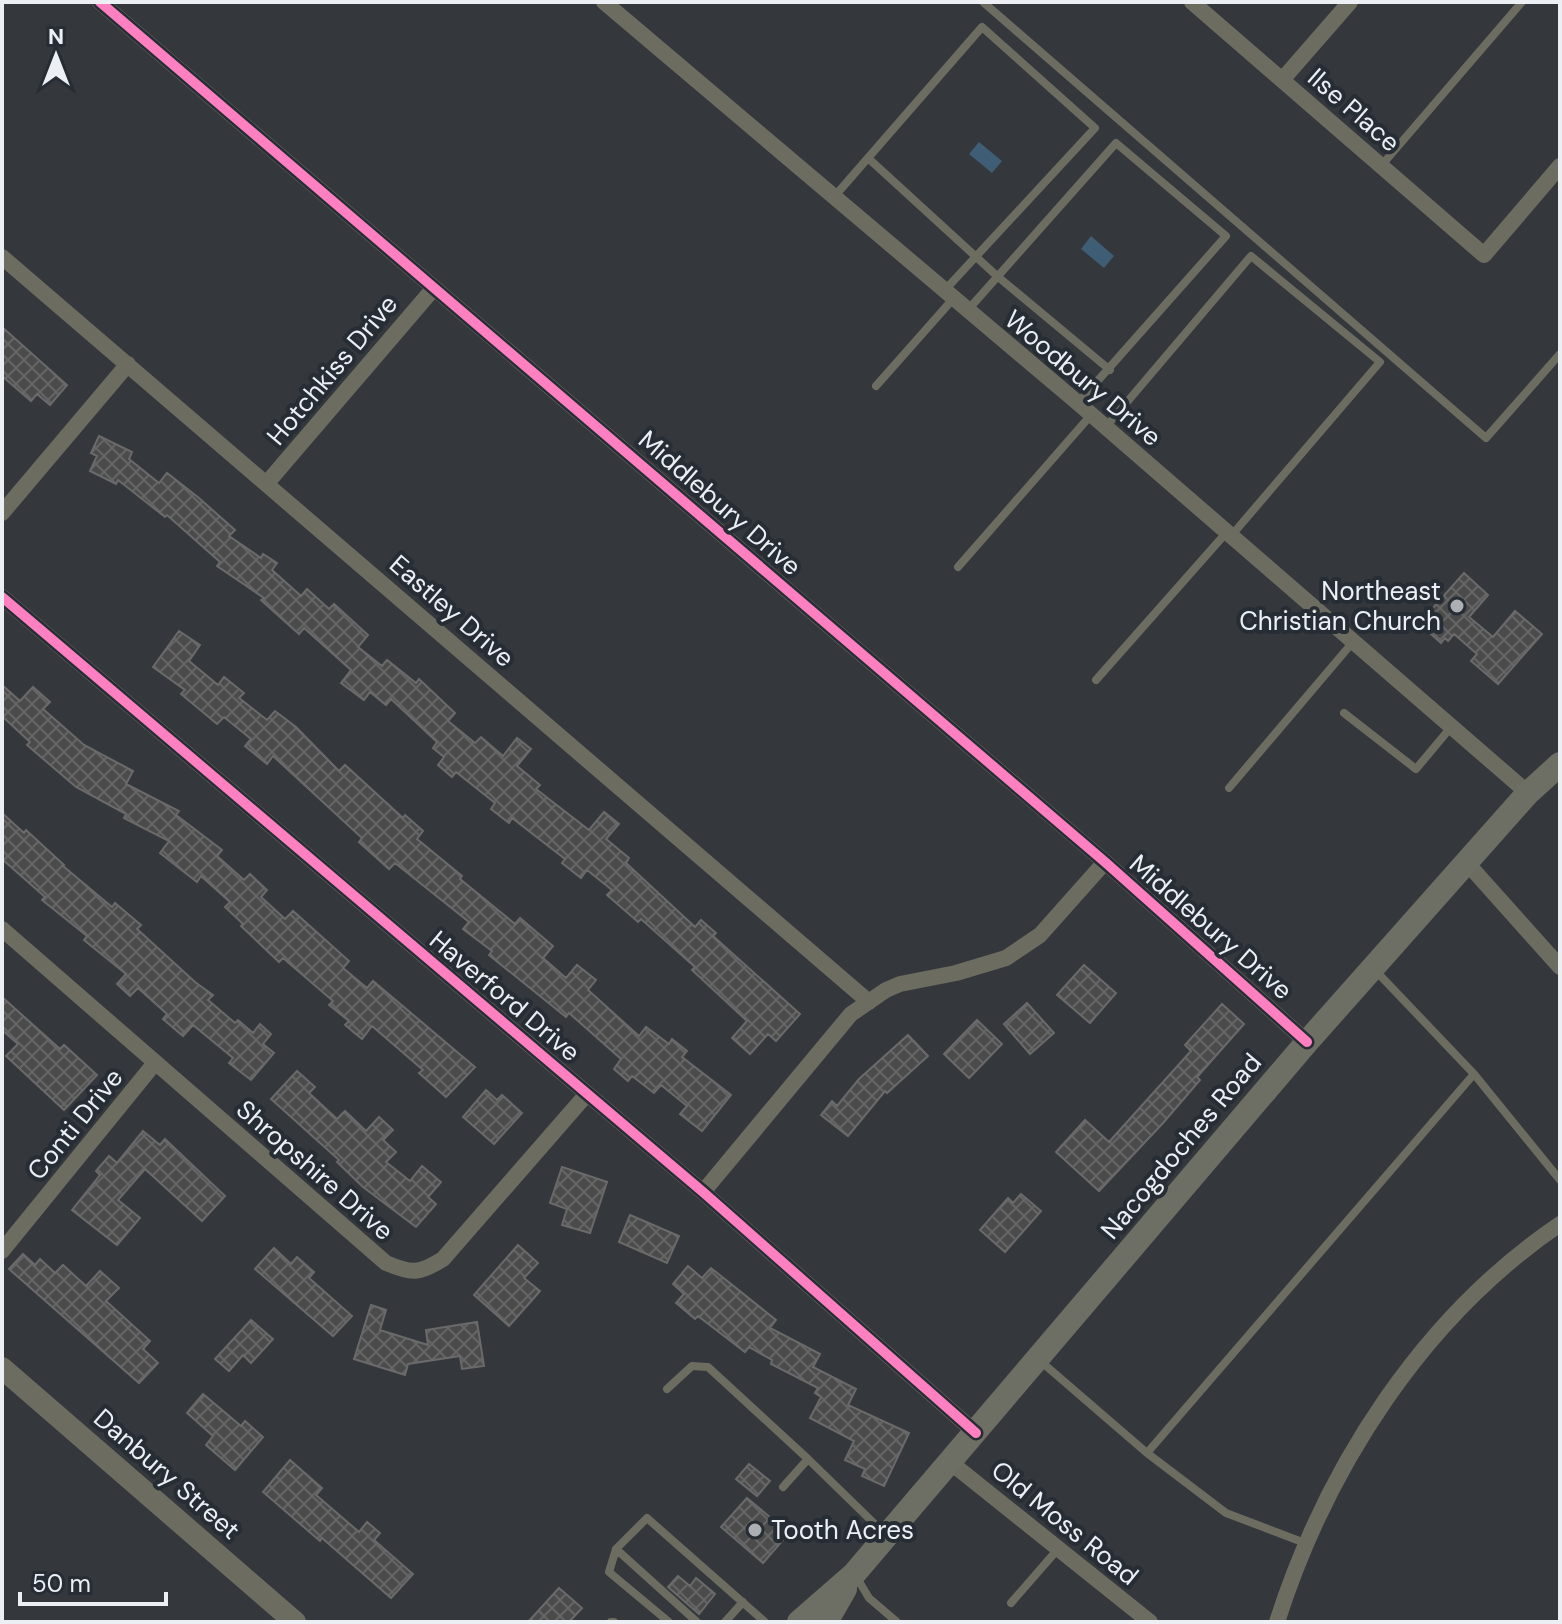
<svg xmlns="http://www.w3.org/2000/svg" width="1562" height="1624" font-family="'DM Sans',sans-serif">
<style>
.water{fill:#3f5d74}
.building{fill:url(#building-cross-hatch);stroke:#6a6a6a;stroke-width:2}
.lines{fill:none;stroke-linecap:round;stroke-linejoin:round}
.service{stroke:#6c6c61;stroke-width:8}
.minor{stroke:#6c6c61;stroke-width:16}
.tertiary{stroke:#6c6c61;stroke-width:22}
.secondary{stroke:#6d6e64;stroke-width:24}
.cycleway-casing{stroke:#272d34;stroke-width:15}
.cycleway{stroke:#ff80c0;stroke-width:10}
.poi-dot{fill:#acafb4;stroke:#272d34;stroke-width:3}
.labels{text-anchor:middle;stroke-width:8;stroke-linejoin:round;paint-order:stroke}
.street-label{font-size:26px;fill:#ecf0f5;stroke:#272d34}
.poi-label{font-size:26px;fill:#ecf0f5;stroke:#272d34;text-anchor:end}
</style>
<defs>
<pattern id="building-cross-hatch" width="8" height="8" patternUnits="userSpaceOnUse" patternTransform="scale(2)"><rect width="8" height="8" fill="#4c4b4c"/><path d="M0 0l8 8M0 8l8-8" fill="none" stroke="#666566"/></pattern>
</defs>
<rect width="100%" height="100%" fill="#34373b"/>
<!-- water -->
<path class="water" d="M979,142L1002,161L992,173L969,154Z
M1091,236L1114,256L1104,268L1081,249Z"/>
<!-- building -->
<path class="building" d="M2,327L67,385L50,405L37,394L31,401L2,376Z
M99,436L132,452L129,459L159,483L167,473L199,498L235,530L229,536L261,558L263,554L277,563L272,570L301,596L307,589L329,609L334,604L368,635L358,647L382,666L387,660L416,683L419,679L455,713L448,721L475,743L481,737L503,756L517,738L531,749L517,766L540,785L536,789L589,830L604,812L619,824L606,839L629,858L626,863L695,927L701,920L716,933L713,936L800,1014L776,1041L768,1034L750,1054L732,1038L747,1021L692,970L695,967L641,919L638,922L607,895L612,890L587,870L581,878L562,863L565,859L512,818L509,823L491,809L495,803L456,772L452,777L438,765L444,757L433,748L437,742L391,699L386,705L370,692L364,700L341,683L351,670L304,628L299,634L261,600L264,598L217,566L220,562L167,515L165,517L118,480L116,484L90,471L97,456L91,453Z
M1464,573L1488,595L1469,617L1493,637L1515,611L1542,634L1498,684L1471,661L1477,654L1454,634L1448,641L1445,638L1441,643L1423,627L1427,622L1423,619Z
M179,631L200,645L189,661L218,685L224,677L244,693L239,698L267,720L275,711L296,727L339,771L345,765L403,818L405,815L423,831L417,839L462,876L460,879L515,924L520,918L553,946L543,958L566,978L577,965L596,980L588,990L639,1036L646,1027L669,1044L672,1039L687,1051L682,1057L731,1095L702,1131L680,1114L687,1106L661,1085L654,1093L632,1076L628,1081L614,1069L621,1059L569,1013L566,1017L489,955L492,951L463,929L469,922L395,863L389,869L359,842L362,838L273,756L267,764L245,746L251,739L224,717L217,724L181,694L185,690L153,667Z
M2,685L20,701L33,687L50,702L43,709L84,745L133,771L126,784L179,811L176,815L222,850L217,856L244,880L250,874L267,890L261,897L285,919L293,911L349,961L343,968L367,988L373,981L475,1067L446,1097L419,1073L423,1070L372,1026L362,1039L345,1025L349,1021L329,1005L333,1001L283,958L279,962L241,926L243,924L225,907L230,902L201,876L197,882L160,853L169,841L124,818L126,814L76,787L27,745L30,742L2,716Z
M2,813L24,833L26,830L64,865L63,866L112,907L115,903L141,925L137,929L195,982L213,995L208,1000L235,1023L238,1020L253,1033L260,1024L271,1034L263,1044L274,1053L251,1080L229,1063L233,1058L193,1025L183,1036L163,1019L167,1014L138,988L130,996L117,984L126,974L84,940L87,936L42,900L45,897L2,859Z
M1084,965L1116,993L1090,1023L1057,995Z
M2,997L60,1049L64,1045L97,1075L64,1110L6,1056L18,1044L2,1030Z
M1027,1003L1054,1033L1030,1054L1004,1024Z
M1222,1004L1244,1024L1197,1077L1200,1080L1163,1123L1099,1191L1056,1152L1085,1120L1109,1142L1191,1051L1185,1045Z
M977,1020L1002,1044L969,1078L944,1054Z
M908,1035L928,1056L887,1093L885,1091L848,1136L821,1115L832,1101L837,1106L859,1079Z
M297,1071L315,1087L309,1093L337,1119L345,1111L366,1131L379,1117L393,1130L383,1140L396,1152L386,1162L410,1181L422,1166L441,1182L428,1197L436,1204L416,1227L363,1187L337,1162L339,1160L271,1099Z
M486,1090L497,1100L502,1095L522,1113L494,1144L463,1117Z
M143,1131L160,1145L165,1139L225,1196L202,1221L145,1169L118,1200L140,1218L117,1245L72,1210L100,1175L96,1171L109,1156L117,1163Z
M562,1167L607,1182L590,1233L562,1225L567,1209L550,1203Z
M1021,1194L1041,1211L1005,1252L980,1230L1008,1198L1013,1203Z
M630,1215L679,1236L667,1263L619,1242Z
M518,1245L538,1263L524,1278L540,1291L509,1326L474,1295Z
M274,1248L291,1264L297,1257L314,1272L309,1278L352,1316L333,1336L255,1269Z
M23,1254L35,1265L40,1259L55,1273L63,1265L86,1286L100,1271L119,1288L106,1301L150,1341L143,1349L158,1363L139,1383L9,1269Z
M688,1266L702,1278L711,1268L776,1320L770,1328L820,1354L813,1367L856,1389L848,1405L909,1433L884,1486L862,1476L865,1469L845,1460L854,1441L810,1418L821,1397L815,1393L818,1388L771,1364L772,1360L749,1347L745,1352L698,1316L695,1319L676,1303L684,1294L673,1284Z
M371,1305L386,1310L380,1330L428,1345L426,1330L477,1322L484,1366L462,1369L460,1356L408,1364L405,1375L354,1359Z
M251,1320L273,1339L251,1363L243,1355L229,1371L215,1359Z
M203,1394L241,1426L245,1421L263,1437L235,1470L206,1445L213,1436L187,1413Z
M290,1460L322,1488L316,1495L359,1532L367,1522L380,1533L374,1540L413,1574L391,1598L322,1538L320,1541L263,1492Z
M749,1464L770,1481L757,1496L736,1479Z
M747,1498L789,1533L763,1563L721,1527Z
M678,1576L690,1586L696,1578L715,1594L699,1614L668,1587Z
M559,1588L582,1608L569,1622H528Z"/>
<g class="lines">
<!-- service -->
<path class="service" d="M983,2L1486,438L1560,354
M868,158L997,276L1110,370
M1381,166L1522,2
M834,197L982,27L1095,128L944,291
M967,311L1116,143L1226,236L1078,403
M876,386L953,299
M1105,428L1251,256L1380,362L1231,536
M958,567L1091,415
M1096,680L1226,533
M1344,713L1416,769L1452,726
M1229,788L1353,642
M1374,969L1474,1074L1560,1180
M1038,1359L1147,1453L1226,1513L1305,1543
M667,1389L692,1366L708,1367L808,1459L884,1533
M1147,1453L1474,1074
M783,1487L808,1459
M616,1549L697,1622
M857,1578L869,1598L897,1622
M1011,1603L1058,1549
M611,1622H614
M669,1622L609,1572L616,1549L647,1518L765,1622
M725,1622L743,1602"/>
<!-- minor -->
<path class="minor" d="M100,2L1105,862L1307,1042
M604,2L1078,403L1528,793
M1192,2L1484,255L1560,166
M1282,80L1350,2
M2,257L869,1002
M267,483L434,288
M2,513L128,364
M2,597L703,1192L976,1433
M1467,863L1560,967
M2,929L386,1263C412,1274 419,1274 443,1259L586,1095
M703,1192L851,1014L886,990L900,984L956,973L1006,958L1040,935L1105,862
M2,1251L154,1064
M950,1462L1150,1622
M1277,1622C1327,1466 1423,1317 1560,1224"/>
<!-- tertiary -->
<path class="tertiary" d="M2,1368L295,1622"/>
<!-- secondary -->
<path class="secondary" d="M799,1622L854,1574L1307,1042L1528,793L1560,764
M826,1622L845,1589"/>
<defs>
<path id="cycleway" d="M100,2L1105,862L1307,1042
M2,597L703,1192L976,1433"/>
</defs>
<!-- cycleway casing -->
<use href="#cycleway" class="cycleway-casing"/>
<!-- cycleway -->
<use href="#cycleway" class="cycleway"/>
</g>
<!-- markers -->
<g class="poi-dot">
<circle cx="1457" cy="606" r="8"/>
<circle cx="755" cy="1530" r="8"/>
</g>
<g class="labels">
<!-- street labels -->
<g class="street-label">
<text transform="translate(1354 110) rotate(41)" y="9">Ilse Place</text>
<text transform="translate(332 370) rotate(-50)" y="9">Hotchkiss Drive</text>
<text transform="translate(1083 378) rotate(40)" y="9">Woodbury Drive</text>
<text transform="translate(720 503) rotate(41)" y="9">Middlebury Drive</text>
<text transform="translate(452 611) rotate(41)" y="9">Eastley Drive</text>
<text transform="translate(1211 927) rotate(41)" y="9">Middlebury Drive</text>
<text transform="translate(505 996) rotate(40)" y="9">Haverford Drive</text>
<text transform="translate(75 1124) rotate(-51)" y="9">Conti Drive</text>
<text transform="translate(1181 1146) rotate(-50)" y="9">Nacogdoches Road</text>
<text transform="translate(315 1170) rotate(41)" y="9">Shropshire Drive</text>
<text transform="translate(167 1474) rotate(41)" y="9">Danbury Street</text>
<text transform="translate(1065 1523) rotate(39)" y="9">Old Moss Road</text>
</g>
<!-- poi labels -->
<g class="poi-label">
<text x="1441" y="600">Northeast<tspan x="1441" dy="30">Christian Church</tspan></text>
<text x="771" y="1539" text-anchor="start">Tooth Acres</text>
</g>
</g>
<!-- border -->
<rect width="1562" height="1624" fill="none" stroke="#ecf0f5" stroke-width="8"/>
<!-- north arrow -->
<g transform="translate(56 56)" stroke="#272d34" stroke-width="6" paint-order="stroke">
<path d="M0-6L14 30L0 20L-14 30Z" fill="#ecf0f5"/>
<text y="-12" font-size="22" font-weight="bold" text-anchor="middle" fill="#ecf0f5">N</text>
</g>
<!-- scale -->
<path d="M20 1592v12h146v-12" fill="none" stroke="#ecf0f5" stroke-width="4"/>
<text x="32" y="1592" font-size="24" fill="#ecf0f5" stroke="#272d34" stroke-width="6" paint-order="stroke">50 m</text>
</svg>
